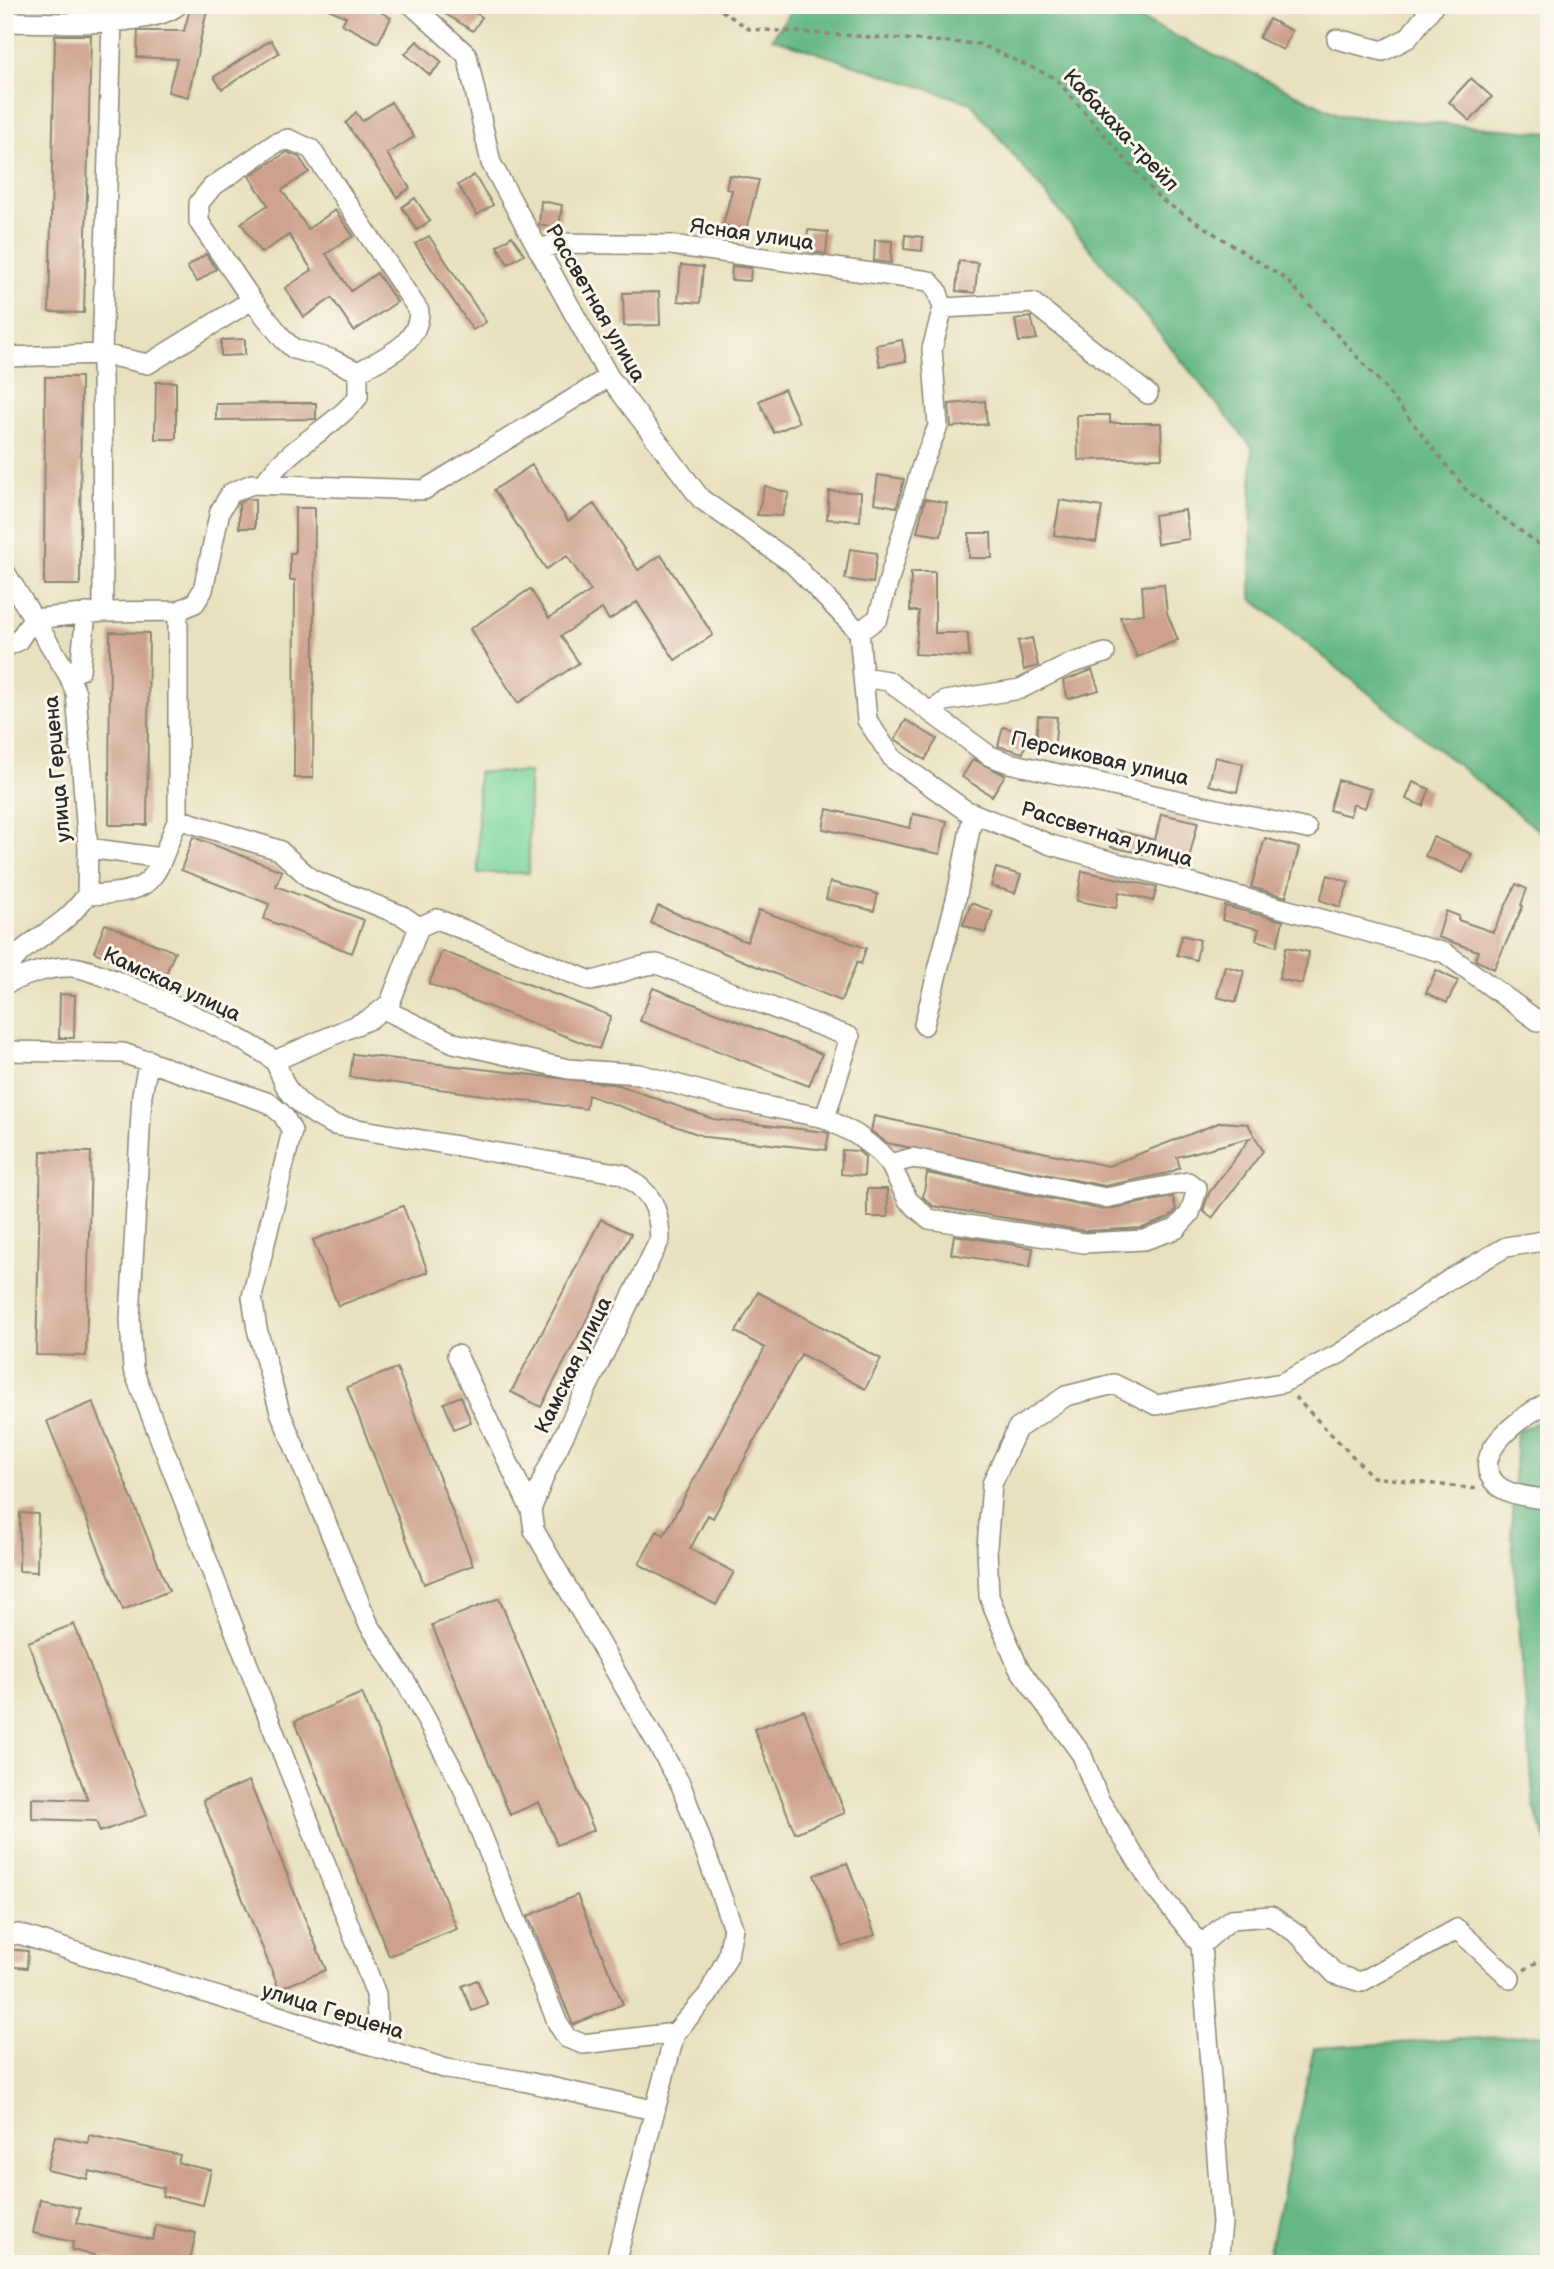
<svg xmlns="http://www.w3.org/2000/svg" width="1554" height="2269" font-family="'Balsamiq Sans',sans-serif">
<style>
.green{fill:#7cd69c;stroke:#548064;stroke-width:2}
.forest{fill:#65b784;stroke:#487158;stroke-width:2}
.building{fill:#cda18d}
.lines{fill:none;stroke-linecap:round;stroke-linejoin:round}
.minor-casing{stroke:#8a8675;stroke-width:22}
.path{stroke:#8a8675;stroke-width:3.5;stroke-dasharray:5 5;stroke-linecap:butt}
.minor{stroke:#fff;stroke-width:19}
.labels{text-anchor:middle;stroke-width:6;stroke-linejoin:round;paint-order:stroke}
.street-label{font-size:21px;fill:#2b2b2b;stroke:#fbf7ec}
</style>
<rect width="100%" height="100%" fill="#fbf7ec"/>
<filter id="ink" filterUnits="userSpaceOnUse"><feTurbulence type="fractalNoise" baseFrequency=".0143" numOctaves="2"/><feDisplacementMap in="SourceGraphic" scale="14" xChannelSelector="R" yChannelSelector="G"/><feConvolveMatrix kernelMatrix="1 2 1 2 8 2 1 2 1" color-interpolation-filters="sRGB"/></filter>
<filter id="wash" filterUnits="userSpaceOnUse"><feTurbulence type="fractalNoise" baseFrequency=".00686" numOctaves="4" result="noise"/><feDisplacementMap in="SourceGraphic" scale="28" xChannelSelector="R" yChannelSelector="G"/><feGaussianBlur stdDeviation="1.57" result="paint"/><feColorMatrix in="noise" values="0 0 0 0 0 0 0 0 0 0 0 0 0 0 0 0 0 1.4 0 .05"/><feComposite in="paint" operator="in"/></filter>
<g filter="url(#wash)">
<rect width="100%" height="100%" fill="#e8e1bf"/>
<!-- green -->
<path class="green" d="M478,772H529V873H478Z"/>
<!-- forest -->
<path class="forest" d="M796,5H1111L1340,115L1549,133V839L1251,598L1252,447L971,103L772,38Z
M1549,1416V1849L1534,1806L1511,1529L1517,1432Z
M1549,2034V2264H1266L1314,2048Z"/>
<g id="blocks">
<!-- building -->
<path class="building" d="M191,5H208L188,97L168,92L177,59L137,57L138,31H184Z
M320,5H368L391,18L378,43L342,24L346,17Z
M431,5H462L482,17L473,31Z
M1269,19L1292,31L1283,50L1259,38Z
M55,35H91L84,313L49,312Z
M271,40L279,53L222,89L214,77Z
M417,41L442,62L430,75L405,54Z
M1471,78L1492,97L1470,121L1449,102Z
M391,102L414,137L387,154L410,188L397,197L346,123L356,112L362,121Z
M287,152L299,157L309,172L282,190L308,229L335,210L353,236L326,254L351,291L377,273L397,302L354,331L332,298L304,317L285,288L312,270L289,235L261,253L241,223L268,205L249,176Z
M474,175L493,205L477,215L458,185Z
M729,175L759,180L746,230L723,225L732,190L726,189Z
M415,198L430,221L417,230L402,207Z
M541,201L562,205L559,228L539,225Z
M808,230L828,232L826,254L806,251Z
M905,235L923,237L922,251L904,249Z
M429,236L486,322L473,330L415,244Z
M512,236L524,254L508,264L497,246Z
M875,240L892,241L891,263L874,261Z
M206,254L216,269L197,282L187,267Z
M959,261L978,263L975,293L956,291Z
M681,265L703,267L700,303L678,301Z
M732,266L751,268L750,281L731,280Z
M659,292L660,325L624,326L623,293Z
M1031,317L1037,339L1019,342L1015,320Z
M245,339V355L221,356V340Z
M902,340L906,361L880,366L876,345Z
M45,377H81L80,585H44Z
M156,382H176V439H155Z
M784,389L799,422L774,433L759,401Z
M985,401L987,424L951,427L949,404Z
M291,403H316V419L216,420V404Z
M1077,415H1110V423H1161L1162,458L1078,460Z
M532,465L568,521L594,504L638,570L661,555L713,635L675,660L637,602L609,620L602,609L561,636L579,663L518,703L470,629L530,589L549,618L591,591L567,556L546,569L494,490Z
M878,475L904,479L897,507L874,503Z
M765,486L789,493L782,516L757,515Z
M829,491L861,492L860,521L827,519Z
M247,499H255V528H239V503Z
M925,499L947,503L941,536L917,532Z
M1060,500L1102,507L1096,542L1054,535Z
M295,508H315L313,778H294L295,580H290V553H295Z
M1185,510L1189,539L1157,544L1154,515Z
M969,533H991L992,558H969Z
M850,549L877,553L873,583L845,579Z
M911,572H935V633H968L969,657L915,654L919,611H910Z
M1164,584L1167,613L1178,640L1137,657L1120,617L1144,614L1142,586Z
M110,632L149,633L147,825H109Z
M1032,638L1038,666L1024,670L1018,641Z
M1092,670L1099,690L1068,699L1063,681Z
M1038,716L1057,717L1055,743L1036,742Z
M906,720L937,739L925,760L895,739Z
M1003,727L1028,734L1023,753L998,746Z
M1215,757L1243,764L1237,792L1209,785Z
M973,759L1005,775L992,796L962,777Z
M1338,780L1371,789L1365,808L1353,804L1350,816L1329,810Z
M1413,782L1430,789L1423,806L1406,799Z
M827,809L910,828L913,814L947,821L940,854L823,829Z
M1161,814L1198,822L1188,863L1111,847L1115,830L1155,840Z
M193,837L282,871L276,886L364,920L352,953L264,919L269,904L181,870Z
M1433,837L1472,854L1463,873L1425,856Z
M1265,838L1299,848L1286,897L1251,887Z
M996,868L1021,875L1015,893L991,886Z
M1082,871L1157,887L1153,901L1119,892L1116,908L1077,901Z
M1328,875L1349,882L1340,907L1320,900Z
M830,882L878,894L874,911L826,899Z
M1516,884L1527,889L1521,905L1523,906L1494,969L1475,960L1478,951L1438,937L1446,911L1459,916L1458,920L1493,932Z
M971,903L993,911L985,933L963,925Z
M658,906L747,942L759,910L866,948L861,964L857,962L841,1001L651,923Z
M1225,906L1283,921L1277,946L1256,940L1259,929L1222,920Z
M105,924L175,952L163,981L94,952Z
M1182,935L1200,940L1196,960L1177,955Z
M1286,947L1309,952L1302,984L1279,979Z
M442,951L611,1016L599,1049L429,984Z
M1225,966L1244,971L1236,1002L1217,997Z
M1436,970L1458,981L1447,1003L1426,993Z
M653,988L822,1054L809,1086L640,1021Z
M60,994L75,995L74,1038H59Z
M353,1054L619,1085L713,1119L825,1132L829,1134L826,1150L706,1137L588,1095L586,1109L350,1077Z
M874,1116L1108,1166L1221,1122L1248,1124L1263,1151L1212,1218L1203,1211L1209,1193L1250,1138L1177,1157L1180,1168L1168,1173L1105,1186L887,1143L871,1131Z
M842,1150L858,1151L865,1157L864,1176L841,1174Z
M41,1151L91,1152L86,1356L36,1355Z
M927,1173L1103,1210L1173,1197L1176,1210L1169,1218L1142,1228L1085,1231L933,1206L923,1197Z
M867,1189H887L888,1217H867Z
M403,1206L428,1272L338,1306L313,1240Z
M601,1219L631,1234L541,1407L511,1392Z
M954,1235L1033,1248L1030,1267L951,1254Z
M758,1292L881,1359L865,1389L801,1354L713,1518L708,1515L690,1549L734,1572L716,1605L639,1564L657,1531L664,1535L765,1348L736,1332Z
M397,1368L473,1565L424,1584L347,1387Z
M461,1396L471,1422L454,1429L444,1403Z
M93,1402L169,1591L123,1610L47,1421Z
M20,1513L38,1514L37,1572L19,1571Z
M499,1598L594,1830L557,1845L539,1802L510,1815L432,1625Z
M74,1624L147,1815L100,1832L96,1821L32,1819V1798L88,1800L28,1642Z
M362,1693L457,1929L389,1956L295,1721Z
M804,1710L845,1813L795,1833L754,1729Z
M249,1781L326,1970L279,1989L203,1800Z
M847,1863L875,1935L842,1947L814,1875Z
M577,1895L623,2004L573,2025L528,1916Z
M5,1949L28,1951L27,1968L5,1966Z
M477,1980L488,2005L472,2011L462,1986Z
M89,2135L180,2155L178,2163L211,2170L203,2205L162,2196L164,2188L89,2171L87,2179L47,2170L55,2136L88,2143Z
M40,2199L80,2208L77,2223L153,2240L156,2225L196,2233L189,2264L150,2259L149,2264H131L72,2250L73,2242L33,2233Z"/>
</g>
</g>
<g filter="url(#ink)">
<use href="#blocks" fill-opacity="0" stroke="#8a8675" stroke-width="2"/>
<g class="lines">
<defs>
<path id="minor" d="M412,5L467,55L491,163L609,377L701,499L792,563L859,632L867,720L893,759L965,810L1051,845L1445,953L1538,1021L1549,1024
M5,22C42,22 153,29 178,5
M1337,39L1383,51L1408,38L1434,5
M288,139L311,149L419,311C419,345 384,357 358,372L331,359L294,349L284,340L252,300L199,222V203L212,187L276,143Z
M538,249L561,243L671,245L929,281L937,290L943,308L1033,303L1148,394
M5,357L102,354L148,364L252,300
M264,484C286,448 331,430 358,397V372
M5,572L69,676L76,693L88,848L87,895C80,904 73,913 64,920C42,939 13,948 5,978
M103,612L102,354L112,21
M859,632L878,618L922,465L938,426L932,349L943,308
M5,647L18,641L33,619L103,612L178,611L195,603L203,590L220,511L231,493L252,484L424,490L609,377
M69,676L80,670L86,613
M863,677L888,681L990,756L1009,763L1307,829
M932,711L945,701L1020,689L1070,664L1105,653
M178,819V611
M88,848L162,858
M87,895C160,892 152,881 178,819L279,850L311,879L403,916L419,927
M5,984C26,975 49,966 72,967C99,968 255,1041 274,1061C279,1067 281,1078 285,1085C296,1104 315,1116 334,1125L622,1174C651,1192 659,1205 660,1239L545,1474L531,1510L534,1530L681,1785L733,1928L728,1956L708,1995L675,2033L583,2044L567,2038L558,2024L462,1786L407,1684L368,1623L280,1412L257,1329L252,1297L292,1131L283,1115L269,1103L123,1053L5,1051
M383,1009L454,1043L568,1069L639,1074L734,1100L825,1118L857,1135L879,1152L890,1164L908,1200L929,1219L1084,1243L1144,1240L1176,1229L1190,1213L1197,1189L1188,1182L1105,1198L913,1158L890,1164
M924,1025L957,895L973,814
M149,1060L142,1094L130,1319L133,1369L376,1994L378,2048
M274,1061L370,1019L390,1003L419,927L437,919L591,981C615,977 633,965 657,964L850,1037L825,1118
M457,1355L531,1510
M1549,1402C1526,1414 1464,1454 1497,1485C1509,1496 1534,1497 1549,1500
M5,1936L19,1934L447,2069L523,2081L653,2110
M1201,1945L1231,1919L1271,1916L1299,1935L1335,1974L1361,1982L1457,1929L1510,1978
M615,2264L675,2033
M1218,2264L1222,2223L1201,1945L1154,1887L1098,1798L1082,1755L1018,1667L989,1596L987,1548L992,1484L1017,1429L1066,1396L1114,1384L1156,1405L1282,1383L1339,1354L1450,1279L1506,1247L1549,1240"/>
</defs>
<!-- minor casing -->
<use href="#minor" class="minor-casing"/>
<!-- path -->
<path class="path" d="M713,5L749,29L979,44L1055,78L1160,199L1287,280L1381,383L1467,491L1549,552
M1295,1397L1373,1477L1477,1489
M1524,1970L1549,1955"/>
<!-- minor -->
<use href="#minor" class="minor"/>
</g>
</g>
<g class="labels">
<!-- street labels -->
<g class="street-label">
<text transform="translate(1121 130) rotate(47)" y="7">Кабахаха-трейл</text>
<text transform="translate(752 234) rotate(8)" y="7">Ясная улица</text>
<text transform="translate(596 303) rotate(60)" y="7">Рассветная улица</text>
<text transform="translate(1100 758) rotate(13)" y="7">Персиковая улица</text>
<text transform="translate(57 769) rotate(-95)" y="7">улица Герцена</text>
<text transform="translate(1107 834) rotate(17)" y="7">Рассветная улица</text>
<text transform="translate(172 984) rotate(25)" y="7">Камская улица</text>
<text transform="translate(573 1365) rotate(-64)" y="7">Камская улица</text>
<text transform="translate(333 2011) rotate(17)" y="7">улица Герцена</text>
</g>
</g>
<!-- margin -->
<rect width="1554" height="2269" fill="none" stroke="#fbf7ec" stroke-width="28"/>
</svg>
